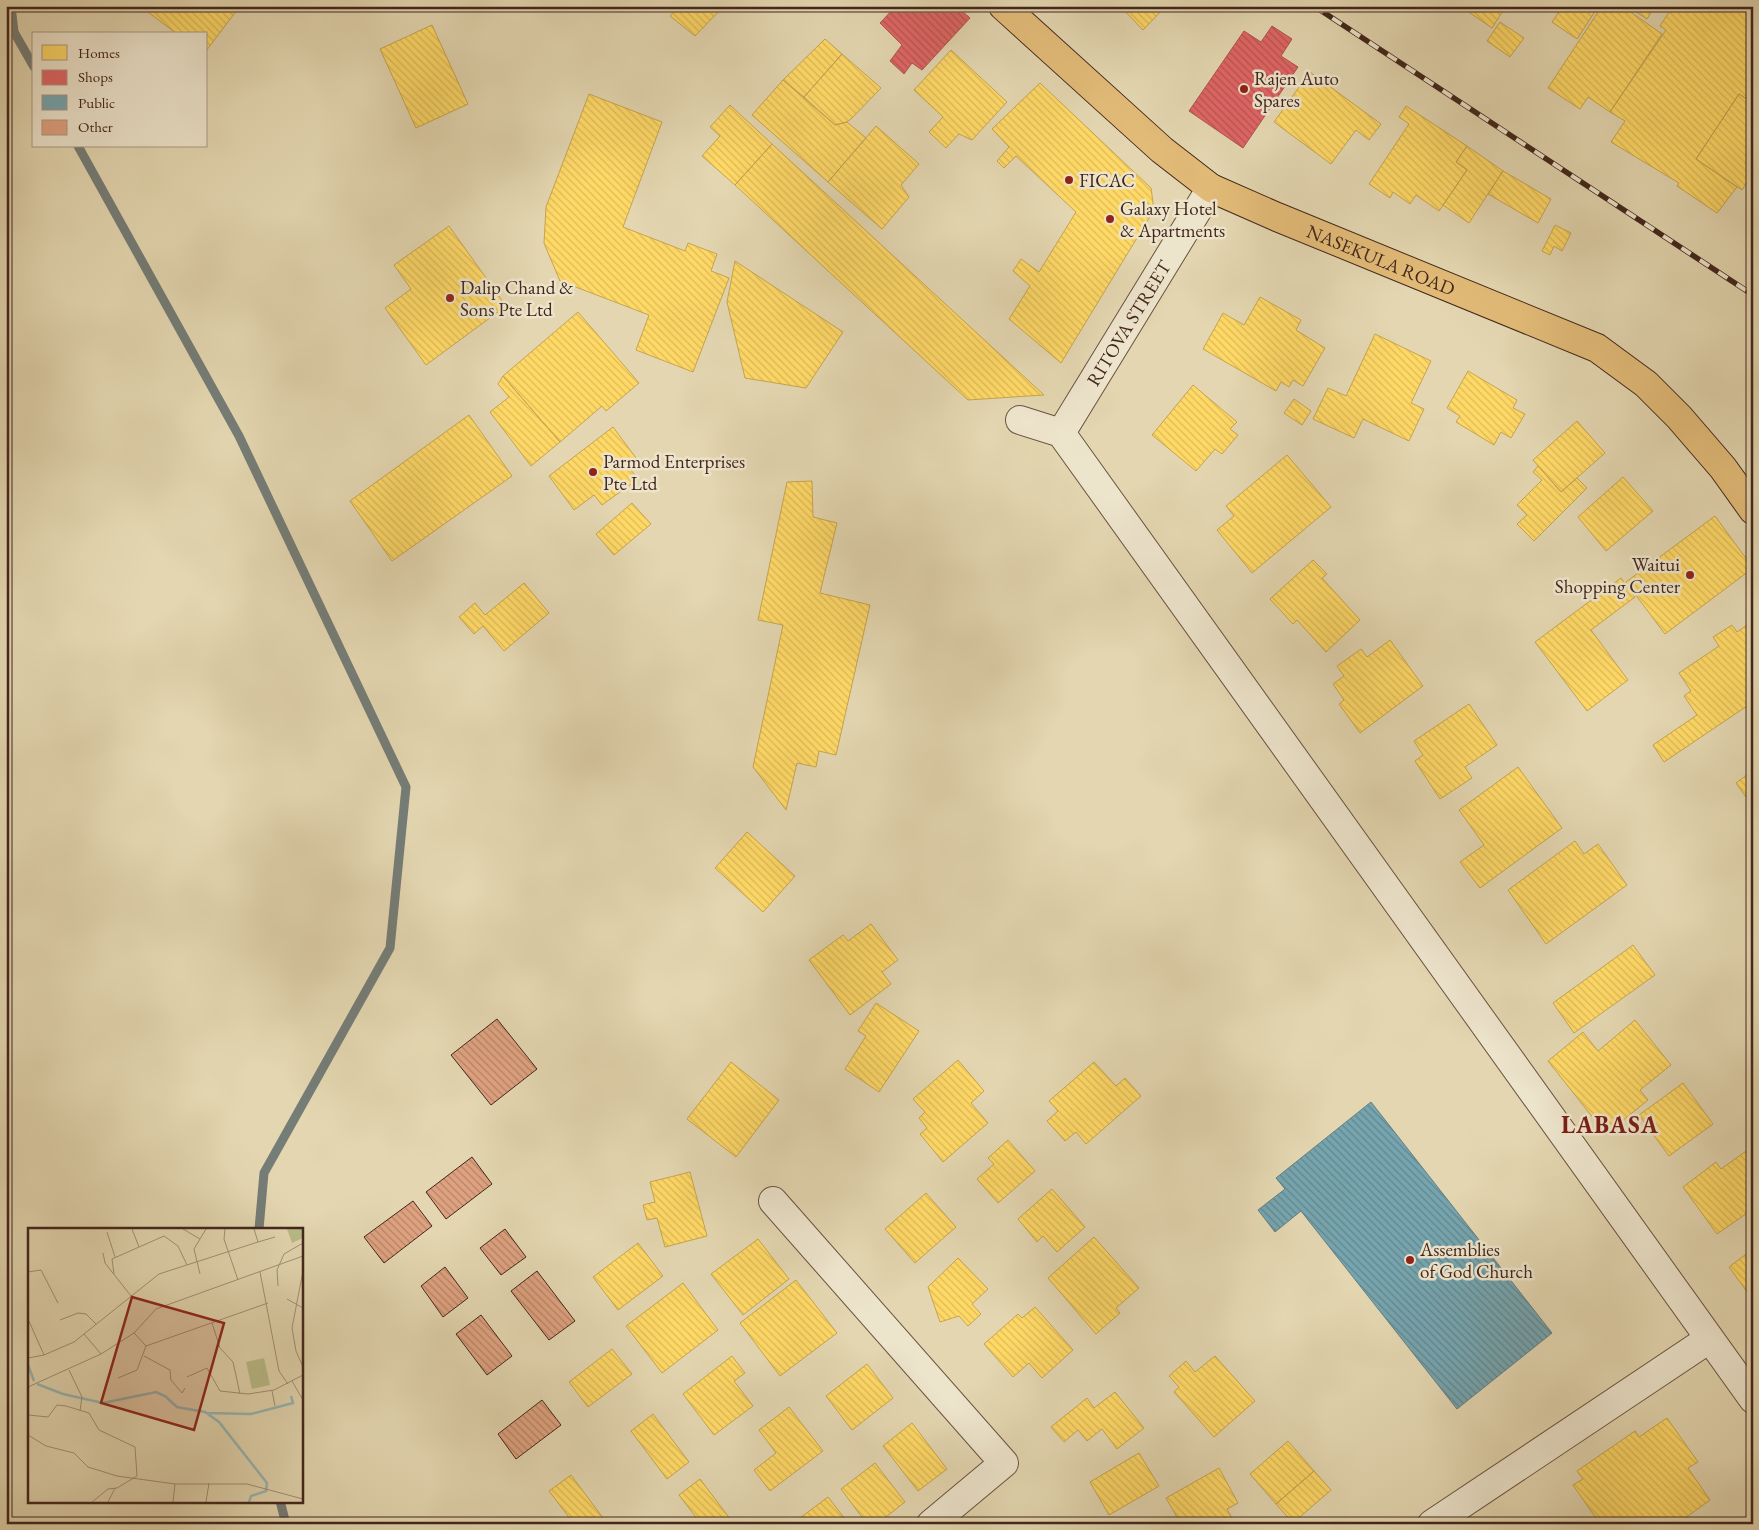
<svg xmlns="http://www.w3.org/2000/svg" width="1759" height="1530" font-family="'EB Garamond',serif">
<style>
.homes{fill:url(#homes-back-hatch);stroke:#c6a450}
.shops{fill:url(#shops-back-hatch);stroke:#b15350}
.public{fill:url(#public-back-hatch);stroke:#667f83}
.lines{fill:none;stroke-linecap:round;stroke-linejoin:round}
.stream{stroke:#757d77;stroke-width:9}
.building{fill:url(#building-back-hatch);stroke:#42271c}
.minor-casing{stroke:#6a5341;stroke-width:30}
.major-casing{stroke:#42271c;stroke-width:30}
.minor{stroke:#ede4cc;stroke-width:28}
.major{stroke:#e2bb78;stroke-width:28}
.rail-casing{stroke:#42271c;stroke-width:5.5}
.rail{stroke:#ede4cc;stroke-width:4;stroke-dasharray:11;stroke-linecap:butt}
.poi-dot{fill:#8f2418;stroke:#ede4cc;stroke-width:2}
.labels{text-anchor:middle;stroke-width:5;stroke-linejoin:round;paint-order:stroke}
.poi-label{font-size:19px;fill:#42271c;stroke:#ede4cc;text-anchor:start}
.street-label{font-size:19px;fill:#42271c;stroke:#ede4cc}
.district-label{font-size:24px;font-weight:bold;letter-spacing:1px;fill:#7a1f14;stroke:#ede4cc}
.inset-river{fill:none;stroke:#97b7b4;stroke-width:2.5}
.inset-road{fill:none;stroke:#a39075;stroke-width:1}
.view{fill:#8f2418;fill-opacity:0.15;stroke:#8f2418;stroke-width:2.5}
.inset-edge{fill:none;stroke:#42271c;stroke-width:2.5}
</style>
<defs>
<pattern id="homes-back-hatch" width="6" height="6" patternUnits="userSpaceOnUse" patternTransform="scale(1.25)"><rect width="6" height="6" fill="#ffd966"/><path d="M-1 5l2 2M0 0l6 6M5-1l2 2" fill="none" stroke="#dcba58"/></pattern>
<pattern id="shops-back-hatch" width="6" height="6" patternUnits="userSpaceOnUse" patternTransform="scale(1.25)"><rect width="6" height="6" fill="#e06666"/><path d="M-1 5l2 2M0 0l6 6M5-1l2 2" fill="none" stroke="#b75453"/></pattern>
<pattern id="public-back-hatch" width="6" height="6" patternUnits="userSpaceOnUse" patternTransform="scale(1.25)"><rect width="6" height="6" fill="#76a5af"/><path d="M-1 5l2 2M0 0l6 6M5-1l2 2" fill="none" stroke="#62868e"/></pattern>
<pattern id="building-back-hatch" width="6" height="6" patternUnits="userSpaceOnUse" patternTransform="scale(1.25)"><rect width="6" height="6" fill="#dfa280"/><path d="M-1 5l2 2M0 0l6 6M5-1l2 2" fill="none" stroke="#b68468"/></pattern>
</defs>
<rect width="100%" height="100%" fill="#e3d6b0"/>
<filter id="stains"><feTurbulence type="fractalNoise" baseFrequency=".004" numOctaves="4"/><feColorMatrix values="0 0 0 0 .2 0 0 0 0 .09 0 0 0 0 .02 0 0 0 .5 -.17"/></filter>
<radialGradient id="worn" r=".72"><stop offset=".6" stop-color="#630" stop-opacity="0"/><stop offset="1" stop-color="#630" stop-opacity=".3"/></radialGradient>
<!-- homes -->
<path class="homes" d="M140,6H240L206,51V34H177Z
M679,6H724L695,36L670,16Z
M1120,6H1166L1143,30Z
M1460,6H1506L1492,28Z
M1563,6H1584L1594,13L1577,39L1552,22Z
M1602,6H1622L1662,34L1610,112L1588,97L1580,109L1548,88Z
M1627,6H1655L1647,19Z
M1673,6H1749L1753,8V103L1739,94L1696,159L1737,187L1717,213L1677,186L1679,183L1611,142L1625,121L1610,112L1666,30L1660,26Z
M1500,22L1524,38L1510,57L1487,41Z
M432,25L468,104L416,128L380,49Z
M825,39L842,54L804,97L783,80Z
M951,50L1007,102L972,140L959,134L946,148L929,132L943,117L914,90Z
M842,54L881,88L852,118L847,122L835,125L804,97Z
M1310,72L1381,124L1369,140L1356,130L1331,164L1274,122Z
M783,80L835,125L847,122L866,138L828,182L752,115Z
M1040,83L1151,188L1154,210L1061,363L1009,319L1030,286L1013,271L1021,259L1039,272L1076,212L1016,156L1004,168L997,161L1009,147L992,129Z
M589,94L662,122L623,227L685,251L688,243L717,254L711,271L729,278L693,372L636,350L649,315L560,281L544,243L546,207Z
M1739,94L1753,103V173L1742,190L1696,159Z
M730,105L772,144L735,185L702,156L720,136L710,127Z
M1406,106L1467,146L1456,162L1467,170L1439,211L1416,195L1410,204L1393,192L1390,198L1369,184L1409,124L1399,117Z
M876,126L919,164L901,185L909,197L882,229L828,182Z
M772,144L1044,395L968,400L735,185Z
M1467,146L1503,171L1469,223L1443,205L1467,170L1456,162Z
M1503,171L1551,199L1538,223L1488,194Z
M1753,224V238L1747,233Z
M1555,225L1571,233L1562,251L1554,246L1550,255L1542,251Z
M449,226L506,306L426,365L385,308L411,289L394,265Z
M735,261L843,332L806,388L745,378L727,302Z
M1260,297L1301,320L1296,330L1325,348L1303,386L1293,380L1289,387L1281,382L1276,391L1203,349L1223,313L1244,325Z
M578,312L639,383L606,411L602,406L560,442L503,376Z
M1375,334L1431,361L1411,403L1424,409L1409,441L1363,419L1354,438L1313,419L1328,388L1346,396Z
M1468,371L1517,400L1513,408L1525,414L1511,438L1501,432L1494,445L1456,422L1460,416L1447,408Z
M503,376L560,442L531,466L490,412L509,397L498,384Z
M1193,385L1237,422L1230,429L1238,435L1222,454L1215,449L1196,471L1152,435Z
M1294,399L1311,411L1302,425L1284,413Z
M469,415L512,476L392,561L350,501Z
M1577,421L1605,453L1561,492L1533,460Z
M613,427L639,462L630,469L638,479L602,505L594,495L574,510L549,476Z
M1287,455L1331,507L1252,573L1217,530L1234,516L1226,506Z
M1538,466L1561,492L1577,478L1587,488L1534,541L1517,524L1527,515L1517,505L1542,480L1533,472Z
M1623,477L1653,511L1606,551L1578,517Z
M812,481L813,517L837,523L820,593L870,605L836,755L819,751L816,767L797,763L786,810L753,767L783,625L758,620L787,482Z
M632,503L651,524L614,555L596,534Z
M1715,516L1753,568L1665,634L1626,582Z
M1313,560L1327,574L1322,578L1360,620L1326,652L1297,620L1293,624L1270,599Z
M1621,578L1635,597L1591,630L1628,680L1587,711L1535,642Z
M524,583L549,613L504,651L483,626L474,634L459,617L475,603L485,615Z
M1753,621V702L1664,762L1653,745L1697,715L1684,696L1691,691L1679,673L1719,646L1713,637L1732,625L1737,632Z
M1390,640L1423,686L1360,733L1339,704L1344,700L1333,684L1344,676L1337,666L1361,649L1367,657Z
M1469,704L1497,745L1465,767L1472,778L1440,799L1415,761L1423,755L1414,741Z
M1518,767L1562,828L1480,888L1460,862L1484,845L1459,810Z
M1751,772L1753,775V793L1746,797L1736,783Z
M747,832L795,876L763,912L715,868Z
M1575,841L1584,854L1598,844L1627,885L1546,944L1508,890Z
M871,924L898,960L882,972L891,984L850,1015L809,960L843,935L848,941Z
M1633,945L1655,975L1574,1033L1553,1003Z
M876,1003L919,1031L879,1092L845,1069L866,1036L858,1031Z
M1635,1020L1671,1065L1640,1090L1648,1100L1606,1134L1548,1061L1583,1032L1598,1051Z
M958,1060L984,1091L971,1103L988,1123L943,1162L920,1134L927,1128L919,1118L925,1112L913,1099Z
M731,1062L779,1100L736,1157L687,1119Z
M1094,1062L1116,1086L1125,1078L1141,1096L1086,1144L1076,1132L1065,1141L1047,1121L1058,1111L1049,1101Z
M1683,1083L1713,1124L1669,1156L1639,1115Z
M1008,1140L1035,1171L998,1203L977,1179L994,1164L988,1158Z
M1749,1149L1753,1155V1209L1717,1234L1683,1187L1716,1162L1721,1169Z
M690,1172L707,1236L665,1247L657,1218L647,1220L643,1205L655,1202L650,1182Z
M1052,1189L1085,1227L1057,1252L1043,1236L1037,1242L1018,1219Z
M926,1193L956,1227L915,1263L885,1229Z
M1094,1237L1139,1288L1116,1308L1120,1313L1096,1334L1048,1278Z
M758,1239L789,1279L743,1315L711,1274Z
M638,1243L663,1276L618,1310L593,1277Z
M1753,1249V1300L1729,1267Z
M958,1258L988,1289L972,1304L981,1314L968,1326L959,1316L940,1322L928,1287Z
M796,1280L837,1333L780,1376L740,1323Z
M683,1283L718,1330L662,1373L626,1326Z
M1035,1307L1073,1350L1042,1378L1029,1363L1013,1377L984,1344L1018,1314L1022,1318Z
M612,1349L632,1374L588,1407L569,1382Z
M732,1356L745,1373L734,1381L753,1406L714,1435L683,1394Z
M1215,1356L1255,1401L1214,1437L1174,1392L1179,1387L1169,1376L1186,1361L1195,1372Z
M867,1364L893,1398L852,1430L826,1396Z
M1115,1392L1144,1428L1117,1449L1102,1429L1087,1441L1078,1430L1064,1442L1051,1427L1087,1398L1094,1408Z
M789,1407L823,1451L770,1491L754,1470L776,1453L759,1430Z
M653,1414L689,1462L667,1479L631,1431Z
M1667,1418L1698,1462L1688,1468L1710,1500L1677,1524H1600L1573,1485L1583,1479L1577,1471L1635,1431L1639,1437Z
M912,1423L947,1469L918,1491L883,1446Z
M1288,1441L1314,1471L1276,1504L1250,1474Z
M1139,1453L1159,1486L1109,1515L1090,1482Z
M875,1463L905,1502L877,1524H867L841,1489Z
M1219,1468L1238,1503L1227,1509L1235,1524H1181L1166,1498Z
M1314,1471L1331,1490L1293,1523L1276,1504Z
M571,1475L606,1522L605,1524H574L549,1491Z
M700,1479L734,1524H701L679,1495Z
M828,1497L849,1524H792Z"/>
<!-- shops -->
<path class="shops" d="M896,6H956L970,18L922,70L912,63L904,74L890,61L902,45L880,23Z
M1272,26L1292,39L1281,56L1298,67L1243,148L1189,111L1244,31L1261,42Z"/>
<!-- public -->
<path class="public" d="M1371,1102L1552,1333L1457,1409L1301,1211L1275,1232L1258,1210L1285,1189L1276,1178Z"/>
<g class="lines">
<!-- stream -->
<path class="stream" d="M11,6L14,32L34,67
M78,146L239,436L406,787L390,948L264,1173L259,1229
M280,1501L286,1524"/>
</g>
<!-- building -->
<path class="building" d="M497,1019L537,1069L491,1105L451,1055Z
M472,1157L492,1184L446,1219L426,1192Z
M413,1201L432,1226L384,1263L364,1237Z
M505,1229L526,1257L501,1275L480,1248Z
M445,1267L468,1298L443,1317L421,1286Z
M537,1271L575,1321L549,1340L511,1291Z
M481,1315L512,1356L487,1375L456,1334Z
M542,1400L561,1425L516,1459L498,1434Z"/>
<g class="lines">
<defs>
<g id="minor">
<path d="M1020,420L1061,433L1753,1399"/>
<path id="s1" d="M1061,433L1211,188"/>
<path d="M773,1201L1004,1463L931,1524"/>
<path d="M1432,1524L1709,1339"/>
</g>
<g id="major">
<path id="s2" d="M1003,6L1162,150L1211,188L1277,217L1597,348L1646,384L1679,417L1723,468L1753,510"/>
</g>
</defs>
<!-- minor casing -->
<use href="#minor" class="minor-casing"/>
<!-- major casing -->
<use href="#major" class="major-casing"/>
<!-- minor -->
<use href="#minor" class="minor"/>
<!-- major -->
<use href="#major" class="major"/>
<defs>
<path id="rail" d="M1314,6L1753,295"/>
</defs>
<!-- rail casing -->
<use href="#rail" class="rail-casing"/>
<!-- rail -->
<use href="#rail" class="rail"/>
</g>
<!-- markers -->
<g class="poi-dot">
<circle cx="1244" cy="89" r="5"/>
<circle cx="1069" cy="180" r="5"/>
<circle cx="1110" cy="219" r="5"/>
<circle cx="450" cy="298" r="5"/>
<circle cx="593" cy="472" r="5"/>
<circle cx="1690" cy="575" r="5"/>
<circle cx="1410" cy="1260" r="5"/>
</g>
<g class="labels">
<!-- poi labels -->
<g class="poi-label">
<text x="1254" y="85">Rajen Auto<tspan x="1254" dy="22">Spares</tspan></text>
<text x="1079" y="187">FICAC</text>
<text x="1120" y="215">Galaxy Hotel<tspan x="1120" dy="22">&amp; Apartments</tspan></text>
<text x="460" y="294">Dalip Chand &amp;<tspan x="460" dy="22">Sons Pte Ltd</tspan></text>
<text x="603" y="468">Parmod Enterprises<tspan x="603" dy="22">Pte Ltd</tspan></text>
<text x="1680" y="571" text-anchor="end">Waitui<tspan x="1680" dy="22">Shopping Center</tspan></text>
<text x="1420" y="1256">Assemblies<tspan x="1420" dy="22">of God Church</tspan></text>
</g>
<!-- street labels -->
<g class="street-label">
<text dy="7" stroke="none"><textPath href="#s2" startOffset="461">NASEKULA ROAD</textPath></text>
<text dy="7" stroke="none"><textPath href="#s1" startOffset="129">RITOVA STREET</textPath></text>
</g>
<!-- district labels -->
<g class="district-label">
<text x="1610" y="1133">LABASA</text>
</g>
</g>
<!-- overview -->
<g transform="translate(28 1228)">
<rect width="275" height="275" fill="#e3d6b0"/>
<path d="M236,130L242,157L224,161L218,134Z" fill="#b9bc88"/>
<path d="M259,1H275V10L264,15Z" fill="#b9bc88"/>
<path class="inset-river" d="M0,137L6,153M9,156L35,166L75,175L128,164L137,168L149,179L177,184L191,194L239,255L238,263L223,268L221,274M178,185L223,186L265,175L263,168"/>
<path class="inset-road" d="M104,1L111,19M155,1L172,11M197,1L196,11L210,52M79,4L87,29M230,14L247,9M75,25L77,35L103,68M275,43L264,100L268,123L275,139M0,44L13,42L30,75M232,44L251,143L260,156M86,46L84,31L136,8L150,18L159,37M172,46L166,21L178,1M250,58L249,42L256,26L275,15M259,71L275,80M0,91L16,127L46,114L131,46L230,14L226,1M32,92L50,85L58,86L68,96M184,95L192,120L205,134L212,166M106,105L118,118M56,106L73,126M116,128L142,142L143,152L154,165L157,160M0,130L16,127M41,142L54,169L52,183M159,149L179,140L192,163L220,166L246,162L275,147M90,150L109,142L118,118L240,75M264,153L275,172M0,159L73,126L106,105L128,81L275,28M244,163L247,178M0,187L20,189L29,177L38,178L61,185L71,202L107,219L109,248L89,260L80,261L64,274M0,207L18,218L46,225L60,239L89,248L147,256H219L275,271M80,274L87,260M145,274L147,256M178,274L181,255"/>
<path class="view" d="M104,69L196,95L166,202L73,175Z"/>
<rect width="275" height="275" class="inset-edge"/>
</g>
<!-- margin -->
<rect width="1759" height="1530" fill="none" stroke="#e3d6b0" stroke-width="25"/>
<rect x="8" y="8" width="1744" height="1515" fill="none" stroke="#42271c" stroke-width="2.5"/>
<rect x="12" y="12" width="1734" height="1505" fill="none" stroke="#42271c"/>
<!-- legend -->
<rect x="32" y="32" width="175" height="115" fill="#ede4cc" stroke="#a99886"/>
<rect x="42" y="45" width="25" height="15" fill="#ffd966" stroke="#a99886"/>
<text x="78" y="58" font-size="15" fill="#42271c">Homes</text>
<rect x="42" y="70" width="25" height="15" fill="#e06666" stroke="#a99886"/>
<text x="78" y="82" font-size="15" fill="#42271c">Shops</text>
<rect x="42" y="95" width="25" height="15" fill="#76a5af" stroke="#a99886"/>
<text x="78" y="108" font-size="15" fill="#42271c">Public</text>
<rect x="42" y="120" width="25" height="15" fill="#dfa280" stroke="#a99886"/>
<text x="78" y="132" font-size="15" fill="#42271c">Other</text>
<rect width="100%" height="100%" filter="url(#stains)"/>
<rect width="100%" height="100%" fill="url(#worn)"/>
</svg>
